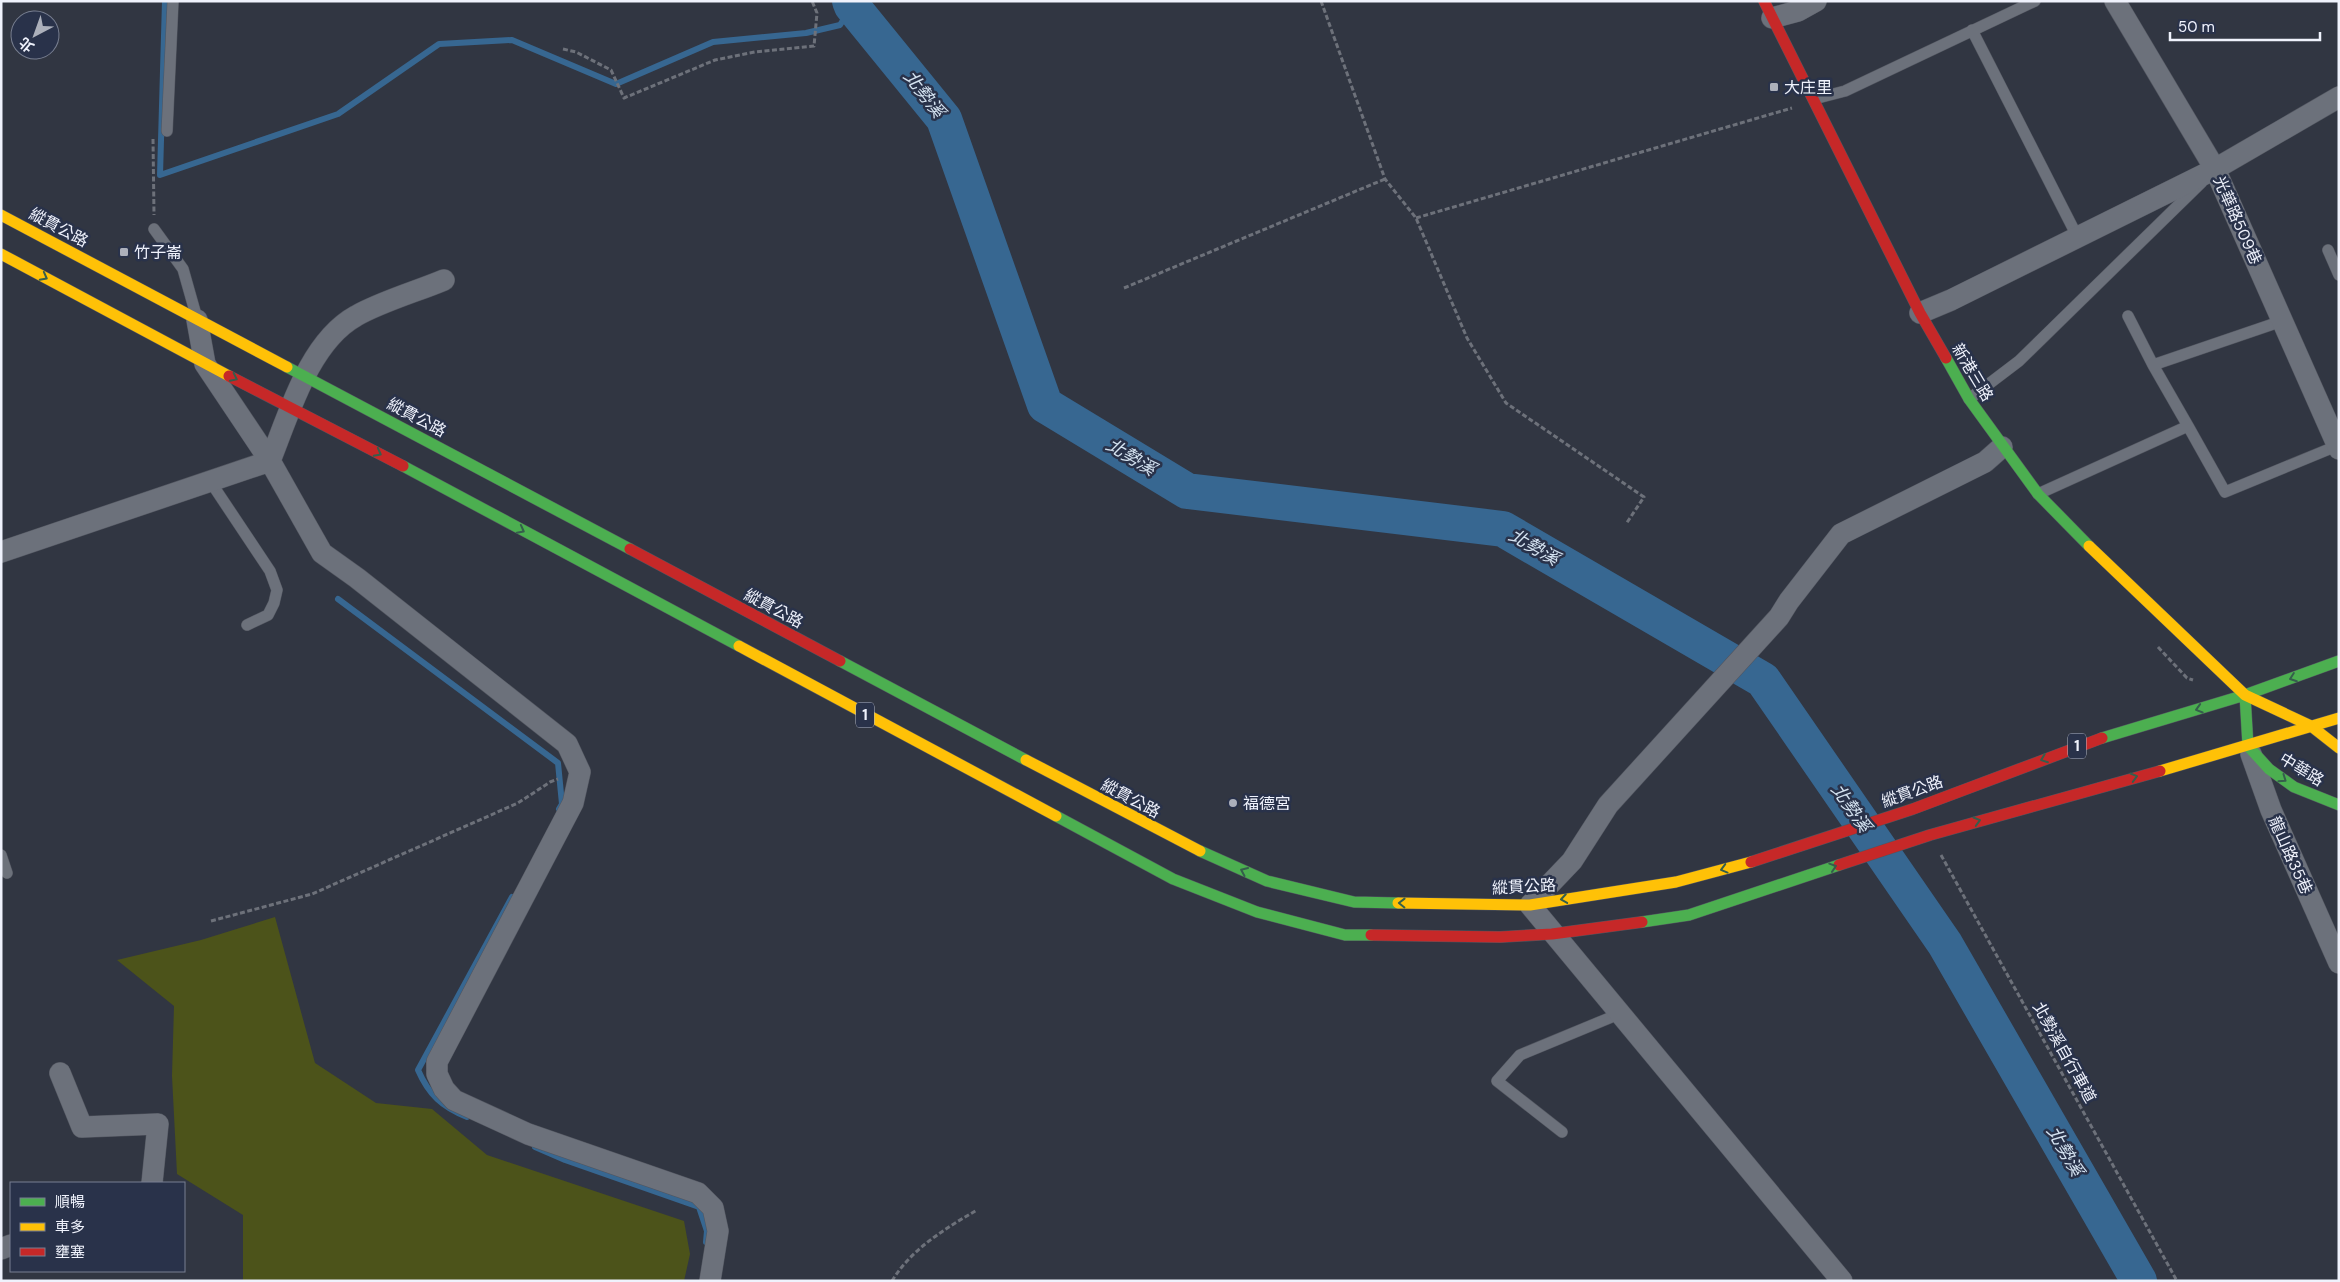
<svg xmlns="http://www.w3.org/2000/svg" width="2340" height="1282" font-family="'DM Sans','Noto Sans TC',sans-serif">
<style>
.green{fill:#4c531a}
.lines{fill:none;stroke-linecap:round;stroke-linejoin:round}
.stream{stroke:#376791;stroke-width:6}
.river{stroke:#376791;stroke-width:36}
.lane-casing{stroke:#51555f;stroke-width:12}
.street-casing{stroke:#51555f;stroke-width:22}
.fast-casing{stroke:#51555f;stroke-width:12}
.slow-casing{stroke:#51555f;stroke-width:12}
.jam-casing{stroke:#51555f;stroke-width:12}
.path{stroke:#6d717a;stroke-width:3;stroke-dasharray:5 2.5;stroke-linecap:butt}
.lane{stroke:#6c717b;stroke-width:11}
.street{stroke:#6c717b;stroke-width:21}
.fast{stroke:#4caf50;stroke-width:11}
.slow{stroke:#ffc107;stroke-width:11}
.jam{stroke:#c62828;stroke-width:11}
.oneway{stroke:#355e4c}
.poi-dot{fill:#acb0bb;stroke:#29324a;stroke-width:2}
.labels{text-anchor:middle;stroke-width:5;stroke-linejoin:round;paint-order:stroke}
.shield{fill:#29324a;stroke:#b4b8c7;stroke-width:1}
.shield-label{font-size:15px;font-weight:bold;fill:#eff2fc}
.poi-label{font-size:16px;fill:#eff2fc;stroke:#29324a;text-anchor:start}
.street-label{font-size:16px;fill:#eff2fc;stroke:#29324a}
.water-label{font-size:18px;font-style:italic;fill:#d5e3f1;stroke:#29324a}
</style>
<rect width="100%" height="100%" fill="#313642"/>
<!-- green -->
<path class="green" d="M275,917L315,1063L376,1103L432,1109L487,1155L684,1221L690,1254L684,1281H243V1215L177,1174L172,1076L174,1006L117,960L201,940Z"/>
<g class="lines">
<!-- stream -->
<path class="stream" d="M165,1L160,175L338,114L439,44L512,40L616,84L713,42L806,33L840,25L852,6
M338,599L558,763L562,804L559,809
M467,1117C442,1107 429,1095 418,1070L512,897
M535,1147L565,1160L699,1207L707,1231L706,1242"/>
<!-- river -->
<path class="river" d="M850,1L852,6L944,119L1045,405L1187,491L1503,529L1763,680L1945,944L2139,1281"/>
<defs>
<path id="lane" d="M1972,30L2078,238
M1814,99L1845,91L2035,1
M167,131L173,1
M154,229L183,269L196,315
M2328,250L2339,275
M2128,316L2153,365
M1969,399L2019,361L2202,182
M2188,426L2225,492L2339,445
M210,481L270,571L277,590L274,603L268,615L247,625
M2038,494L2188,426L2153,365L2282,321
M1,855L7,873
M1562,1132L1497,1081L1520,1055L1619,1014"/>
<path id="street" d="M2115,1L2215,169L2339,449
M1772,18L1798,11L1816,1
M444,280C418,291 380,302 356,316C309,342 289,414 270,461L322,553L357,578L567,744L580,772L573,803L437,1062V1074L444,1089L454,1100L528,1134L698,1193L713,1208L718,1231L710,1281
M1920,313L1951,300L2215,169L2339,97
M1,552L270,461L205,364L197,320
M2251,754L2271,810L2339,963
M60,1073L82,1127L158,1124L152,1183
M1,1249L11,1245
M1842,1281L1530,905L1572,861L1608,805L1779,617L1789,601L1841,534L1985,462L2002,447"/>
<path id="fast" d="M1946,358L1969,399L2038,494L2089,546
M287,367L630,549
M403,466L739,646
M840,661L1026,760
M2245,695L2248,746L2269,769L2294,787L2339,805
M2102,738L2245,695L2339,661
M1056,816L1173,879L1257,912L1345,935H1371
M1200,851L1267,881L1354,902L1398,903
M1642,922L1689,915L1839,865"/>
<path id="slow" d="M1,215L287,367
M1,254L229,376
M2089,546L2245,695L2311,726L2339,748
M739,646L1056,816
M1026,760L1200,851
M2160,771L2339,718
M1398,903L1530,905L1676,882L1751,862"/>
<path id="jam" d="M1764,1L1920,313L1946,358
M229,376L403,466
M630,549L840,661
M1751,862L1913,809L2102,738
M1839,865L1930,835L2160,771
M1371,935L1500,937L1552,934L1642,922"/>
</defs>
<!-- lane casing -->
<use href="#lane" class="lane-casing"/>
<!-- street casing -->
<use href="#street" class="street-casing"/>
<!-- fast casing -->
<use href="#fast" class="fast-casing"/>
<!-- slow casing -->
<use href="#slow" class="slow-casing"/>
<!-- jam casing -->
<use href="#jam" class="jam-casing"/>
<!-- path -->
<path class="path" d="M1321,1L1385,179L1416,218L1467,338L1506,403L1644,497L1626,524
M563,49L576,52L611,70L624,98L715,60L755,52L814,46L817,13L812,1
M153,139L154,215
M1416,218L1792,108
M1124,288L1385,179
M2158,647L2187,678L2193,680
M1941,855L2177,1281
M211,921L312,894L518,803L550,782L558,779
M892,1281C911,1249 946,1228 977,1210"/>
<!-- lane -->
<use href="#lane" class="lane"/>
<!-- street -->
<use href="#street" class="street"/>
<!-- fast -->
<use href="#fast" class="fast"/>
<!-- slow -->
<use href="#slow" class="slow"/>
<!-- jam -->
<use href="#jam" class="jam"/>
</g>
<!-- one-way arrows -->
<defs><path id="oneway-chevron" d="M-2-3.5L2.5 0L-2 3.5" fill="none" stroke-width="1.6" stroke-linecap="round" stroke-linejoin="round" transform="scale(1.25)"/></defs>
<g class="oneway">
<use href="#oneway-chevron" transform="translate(44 277) rotate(28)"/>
<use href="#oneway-chevron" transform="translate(234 378) rotate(26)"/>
<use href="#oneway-chevron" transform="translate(378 453) rotate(28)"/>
<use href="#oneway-chevron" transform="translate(521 530) rotate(28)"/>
<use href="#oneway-chevron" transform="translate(2293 678) rotate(160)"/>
<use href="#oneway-chevron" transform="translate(2199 709) rotate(163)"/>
<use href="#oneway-chevron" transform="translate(2044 759) rotate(159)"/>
<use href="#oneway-chevron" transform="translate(2134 777) rotate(-16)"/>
<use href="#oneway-chevron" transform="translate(2283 779) rotate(35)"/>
<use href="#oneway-chevron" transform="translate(1977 821) rotate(-16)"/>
<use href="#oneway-chevron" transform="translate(1833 867) rotate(-18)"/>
<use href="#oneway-chevron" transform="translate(1724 869) rotate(165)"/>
<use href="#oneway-chevron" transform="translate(1244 871) rotate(-156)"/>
<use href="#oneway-chevron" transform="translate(1564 899) rotate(171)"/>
<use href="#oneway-chevron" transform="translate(1402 903) rotate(-179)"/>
</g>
<!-- markers -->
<g class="poi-dot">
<rect x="1769" y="82" width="10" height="10" rx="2.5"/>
<rect x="119" y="247" width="10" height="10" rx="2.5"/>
<circle cx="1233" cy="803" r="5"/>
</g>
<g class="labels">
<!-- shield labels -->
<g class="shield">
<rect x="856" y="702.5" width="18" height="25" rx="4"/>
<rect x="2068" y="733.5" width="18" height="25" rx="4"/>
</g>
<g class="shield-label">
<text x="865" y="720">1</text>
<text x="2077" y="751">1</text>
</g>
<!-- poi labels -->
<g class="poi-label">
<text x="1784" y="93">大庄里</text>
<text x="134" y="258">竹子崙</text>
<text x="1243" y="809">福德宮</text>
</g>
<!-- street labels -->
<g class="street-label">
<text transform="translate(2238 220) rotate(66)" y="6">光華路509巷</text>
<text transform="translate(59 227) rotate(28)" y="6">縱貫公路</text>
<text transform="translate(1973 372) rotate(59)" y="6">新港三路</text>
<text transform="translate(417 417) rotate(28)" y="6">縱貫公路</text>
<text transform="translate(774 608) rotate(28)" y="6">縱貫公路</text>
<text transform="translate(2302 769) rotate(31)" y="6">中華路</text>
<text transform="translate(1912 791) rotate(-20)" y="6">縱貫公路</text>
<text transform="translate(1131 798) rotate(28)" y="6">縱貫公路</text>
<text transform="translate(2291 855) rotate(66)" y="6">龍山路35巷</text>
<text transform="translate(1524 886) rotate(-3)" y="6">縱貫公路</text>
<text transform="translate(2065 1052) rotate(61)" y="6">北勢溪自行車道</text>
</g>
<!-- water labels -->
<g class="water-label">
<text transform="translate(924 94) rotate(52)" y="6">北勢溪</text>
<text transform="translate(1131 457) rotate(31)" y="6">北勢溪</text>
<text transform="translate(1534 547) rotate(30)" y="6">北勢溪</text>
<text transform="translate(1851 808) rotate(55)" y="6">北勢溪</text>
<text transform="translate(2065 1151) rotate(60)" y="6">北勢溪</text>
</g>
</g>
<!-- border -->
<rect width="2340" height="1282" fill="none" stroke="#eff2fc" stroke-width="5"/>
<!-- legend -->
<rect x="10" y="1182" width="175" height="90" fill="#29324a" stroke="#787f91"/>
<rect x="20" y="1198" width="25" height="8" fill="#4caf50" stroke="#787f91"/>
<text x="55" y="1207" font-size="15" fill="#eff2fc">順暢</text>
<rect x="20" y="1223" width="25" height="8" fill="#ffc107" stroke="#787f91"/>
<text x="55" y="1232" font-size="15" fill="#eff2fc">車多</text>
<rect x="20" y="1248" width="25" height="8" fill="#c62828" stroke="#787f91"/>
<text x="55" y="1257" font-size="15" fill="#eff2fc">壅塞</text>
<!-- north arrow -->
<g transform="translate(35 35) rotate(221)"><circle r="24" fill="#29324a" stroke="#787f91"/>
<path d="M0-4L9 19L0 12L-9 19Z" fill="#acb0bb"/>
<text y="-8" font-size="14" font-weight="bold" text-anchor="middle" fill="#eff2fc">北</text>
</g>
<!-- scale -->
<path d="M2170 32v8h150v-8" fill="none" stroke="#eff2fc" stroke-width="2.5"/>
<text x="2178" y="32" font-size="15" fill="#eff2fc" stroke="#29324a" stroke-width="4" paint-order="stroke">50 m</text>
</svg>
